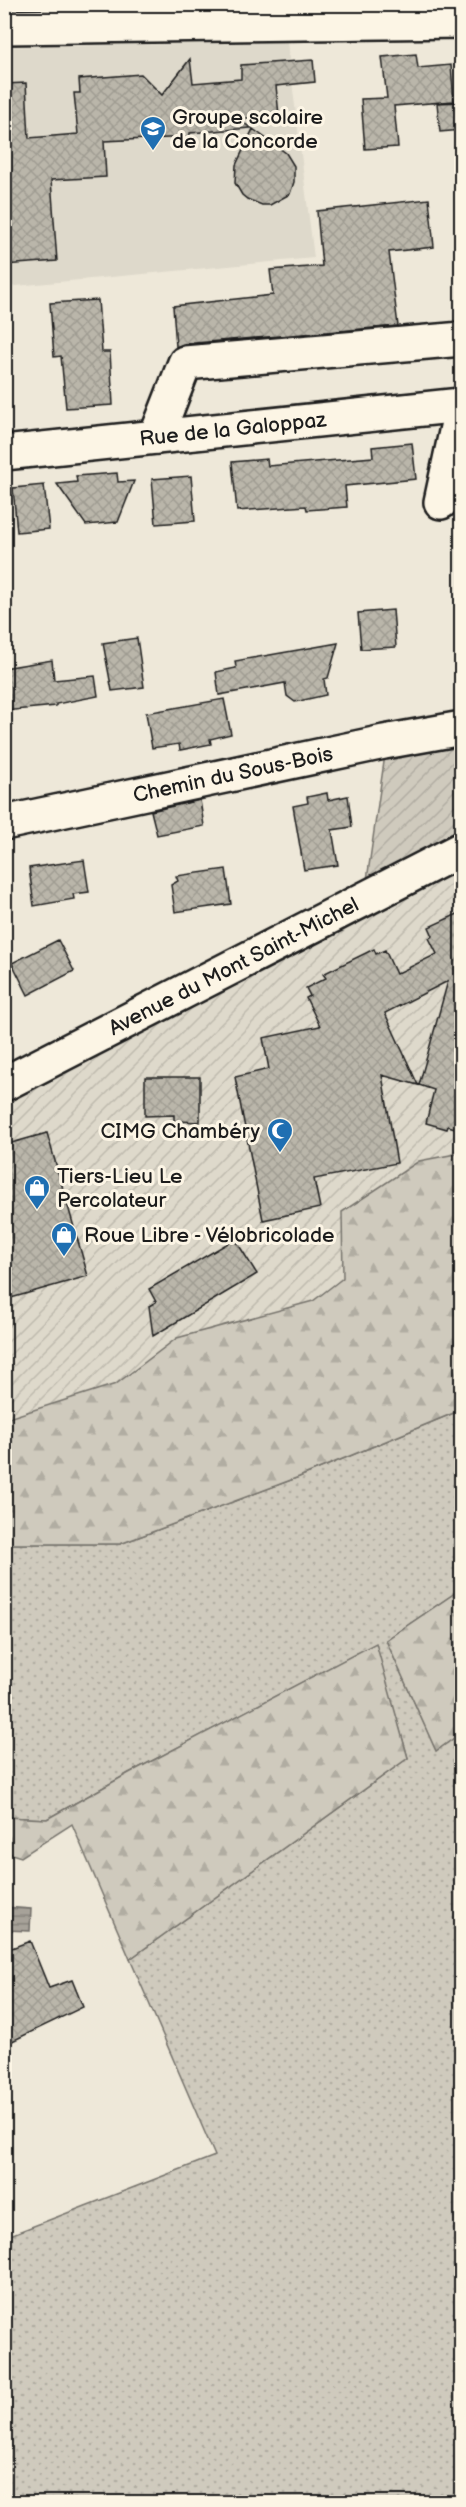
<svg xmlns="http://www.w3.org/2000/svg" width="466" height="2507" font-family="'Balsamiq Sans',sans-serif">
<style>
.built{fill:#ded9cb}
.industrial{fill:url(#industrial-furrows)}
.grass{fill:url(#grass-dots);stroke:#76736c;stroke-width:1.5}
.forest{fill:url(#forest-firs);stroke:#76736c;stroke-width:1.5}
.garden{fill:url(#garden-furrows);stroke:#76736c;stroke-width:1.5}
.water{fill:url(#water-rules);stroke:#6f6c67;stroke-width:1.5}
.building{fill:url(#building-cross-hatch);stroke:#1c1c1c;stroke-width:1.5}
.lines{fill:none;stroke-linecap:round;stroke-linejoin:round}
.minor-casing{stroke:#1c1c1c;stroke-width:38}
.minor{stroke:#fcf5e5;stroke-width:33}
.labels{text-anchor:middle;stroke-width:6;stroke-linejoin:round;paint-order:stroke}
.poi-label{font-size:21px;fill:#1c1c1c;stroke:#fcf5e5;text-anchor:start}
.street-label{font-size:21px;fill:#1c1c1c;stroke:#fcf5e5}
</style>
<defs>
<pattern id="industrial-furrows" width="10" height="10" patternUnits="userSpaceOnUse" patternTransform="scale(1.5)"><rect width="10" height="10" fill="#ded9cb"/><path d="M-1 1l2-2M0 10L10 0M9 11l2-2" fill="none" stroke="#bebaae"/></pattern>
<pattern id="grass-dots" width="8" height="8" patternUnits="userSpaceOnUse" patternTransform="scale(1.5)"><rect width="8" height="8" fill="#cfcabd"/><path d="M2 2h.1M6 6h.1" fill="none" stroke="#b1ada2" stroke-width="1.8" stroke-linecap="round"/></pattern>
<pattern id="forest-firs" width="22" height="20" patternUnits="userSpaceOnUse" patternTransform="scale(1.5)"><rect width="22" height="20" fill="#cfcabd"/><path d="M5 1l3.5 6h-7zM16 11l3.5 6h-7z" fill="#b1ada2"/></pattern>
<pattern id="garden-furrows" width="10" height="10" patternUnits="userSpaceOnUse" patternTransform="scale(1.5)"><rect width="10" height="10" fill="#cfcabd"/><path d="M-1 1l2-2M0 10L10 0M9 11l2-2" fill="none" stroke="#b1ada2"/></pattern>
<pattern id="water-rules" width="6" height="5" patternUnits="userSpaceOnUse" patternTransform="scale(1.5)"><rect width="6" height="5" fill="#a7a299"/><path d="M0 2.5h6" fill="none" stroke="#87837c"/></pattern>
<pattern id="building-cross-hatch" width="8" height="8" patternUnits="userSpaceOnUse" patternTransform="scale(1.5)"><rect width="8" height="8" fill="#bab6aa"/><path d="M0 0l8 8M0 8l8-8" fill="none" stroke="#9f9c92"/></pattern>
</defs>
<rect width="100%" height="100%" fill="#eee8d9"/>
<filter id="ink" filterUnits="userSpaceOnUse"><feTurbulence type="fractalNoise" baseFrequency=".0167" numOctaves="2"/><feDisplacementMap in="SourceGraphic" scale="12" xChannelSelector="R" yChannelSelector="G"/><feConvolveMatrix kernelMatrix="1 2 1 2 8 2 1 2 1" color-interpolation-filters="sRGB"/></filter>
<g filter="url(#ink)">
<!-- built -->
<path class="built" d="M287,42L314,258L5,287L4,47Z"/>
<!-- industrial -->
<path class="industrial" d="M461,849V1153L419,1161L342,1212L343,1278L313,1301L177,1338L116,1384L5,1419V1084Z"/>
<!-- grass -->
<path class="grass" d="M461,1410V1589L386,1640L436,1750L461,1733V2502H5V2237L215,2156L130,1959L408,1758L375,1644L129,1773L47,1819L5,1817V1544H120L299,1477Z"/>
<!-- forest -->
<path class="forest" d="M461,1153V1410L299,1477L120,1544H5V1419L116,1384L177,1338L313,1301L343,1278L342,1212L419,1161Z
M461,1589V1733L436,1751L386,1640Z
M376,1643L408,1758L130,1959L72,1824L21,1857L5,1852V1817L47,1819L129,1773Z"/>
<!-- garden -->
<path class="garden" d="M461,741V832L367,880L385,755Z"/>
<!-- water -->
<path class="water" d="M5,1907L31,1909L30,1931L5,1930Z"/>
<!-- building -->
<path class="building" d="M416,54L418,68L451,65L454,101L394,106L398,147L365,149L361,99L387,98L382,57Z
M190,59L193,83L241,79V65L313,60L315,82L276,86L279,115L238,119L251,128L190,133V137L104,141L106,177L51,180L57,261L4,265V84L26,83L29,138L78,134L74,93H80L79,79L141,74L162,95Z
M462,102V130L440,132L437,103Z
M253,129L286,153L294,166V182L290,194L270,205H262L247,199L242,195L235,183L236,165Z
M429,199L434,247L389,252L398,326L183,344L176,347L173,306L273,295L270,270L322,266L317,211Z
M98,300L102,352H110L113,405L66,408L61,356L54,357L50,303Z
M412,443L416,479L345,486L347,507L307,510L306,506L237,511L232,462L267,459L268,466L373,457L372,447Z
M117,473L118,482L134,481L118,522L86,525L57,484L77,482L76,476Z
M191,476L195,521L156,524L152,479Z
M44,485L49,529L17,532L13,488Z
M393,610L396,647L361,649L358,613Z
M137,638L144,687L112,691L103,643Z
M338,643L328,678L324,679L326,695L295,702L287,696L285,683L219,695L216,672L236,668L235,661Z
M52,660L54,680L95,676L98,696L56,704V706L4,711V668Z
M224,699L231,734L210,739L211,744L180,750L179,744L152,748L146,713Z
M327,793L328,800L348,796L352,827L332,830L338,865L304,870L293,806L308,803L307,797Z
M200,800L204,826L157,835L151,811Z
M84,860L89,892L73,894L74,899L34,906L29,868Z
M226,869L231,904L175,912L171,885L178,881L176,876Z
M462,912V1130L448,1126L447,1129L426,1123L434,1090L419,1085L448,981L385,1013L418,1085L382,1075L397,1163L314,1179L320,1208L263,1220L235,1077L269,1069L263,1038L320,1026L306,998L310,996L306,988L326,978L323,974L374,949L376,954L385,950L396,974L437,954L429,938L433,936L429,927Z
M58,940L74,971L28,995L12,963Z
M145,1077H200V1122L174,1121V1115L145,1116Z
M47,1133L88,1276L4,1300V1145Z
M235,1239L257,1274L153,1336L149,1306L156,1302L149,1289Z
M30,1941L49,1988L72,1980L83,2007L4,2045V1951Z"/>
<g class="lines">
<defs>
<g id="minor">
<path d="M4,27L462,21"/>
<path d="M156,437L185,363L462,339"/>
<path id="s1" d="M4,453L461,405"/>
<path d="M441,502L462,404"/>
<path id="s2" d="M4,823L384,742L462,728"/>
<path id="s3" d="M4,1084L462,849"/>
</g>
</defs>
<!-- minor casing -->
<use href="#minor" class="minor-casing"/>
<!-- minor -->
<use href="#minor" class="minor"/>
</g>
</g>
<!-- icons -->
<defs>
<symbol id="school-pin" viewBox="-11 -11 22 30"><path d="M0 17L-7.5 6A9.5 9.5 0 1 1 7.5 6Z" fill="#1f6fb2" stroke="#fcf5e5"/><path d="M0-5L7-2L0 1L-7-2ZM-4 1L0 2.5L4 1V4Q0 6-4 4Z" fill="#fff"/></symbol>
<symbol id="mosque-pin" viewBox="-11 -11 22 30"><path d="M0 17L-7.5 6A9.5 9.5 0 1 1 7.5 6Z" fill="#1f6fb2" stroke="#fcf5e5"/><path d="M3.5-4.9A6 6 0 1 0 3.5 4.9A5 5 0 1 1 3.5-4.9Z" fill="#fff"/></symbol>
<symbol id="shop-pin" viewBox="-11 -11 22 30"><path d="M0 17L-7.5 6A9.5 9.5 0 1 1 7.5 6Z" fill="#1f6fb2" stroke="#fcf5e5"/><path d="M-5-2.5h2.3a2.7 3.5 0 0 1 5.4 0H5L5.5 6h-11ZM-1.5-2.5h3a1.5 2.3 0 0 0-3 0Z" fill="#fff"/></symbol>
</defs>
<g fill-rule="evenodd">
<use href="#school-pin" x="138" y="114" width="30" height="40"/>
<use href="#mosque-pin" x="265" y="1116" width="30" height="40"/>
<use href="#shop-pin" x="22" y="1173" width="30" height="40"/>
<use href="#shop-pin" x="49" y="1220" width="30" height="40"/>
</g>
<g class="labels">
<!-- poi labels -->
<g class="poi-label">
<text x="172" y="124">Groupe scolaire<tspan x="172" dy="24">de la Concorde</tspan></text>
<text x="260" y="1138" text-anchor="end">CIMG Chambéry</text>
<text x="57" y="1183">Tiers-Lieu Le<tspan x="57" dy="24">Percolateur</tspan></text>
<text x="84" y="1242">Roue Libre - Vélobricolade</text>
</g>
<!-- street labels -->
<g class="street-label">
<text dy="7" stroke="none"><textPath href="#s1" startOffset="230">Rue de la Galoppaz</textPath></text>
<text dy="7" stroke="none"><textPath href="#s2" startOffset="234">Chemin du Sous-Bois</textPath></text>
<text dy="7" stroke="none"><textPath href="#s3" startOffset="258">Avenue du Mont Saint-Michel</textPath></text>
</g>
</g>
<!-- margin -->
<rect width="466" height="2507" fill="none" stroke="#fcf5e5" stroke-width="24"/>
<rect x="12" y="12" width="442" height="2483" fill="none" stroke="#1c1c1c" stroke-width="2" filter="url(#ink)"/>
</svg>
